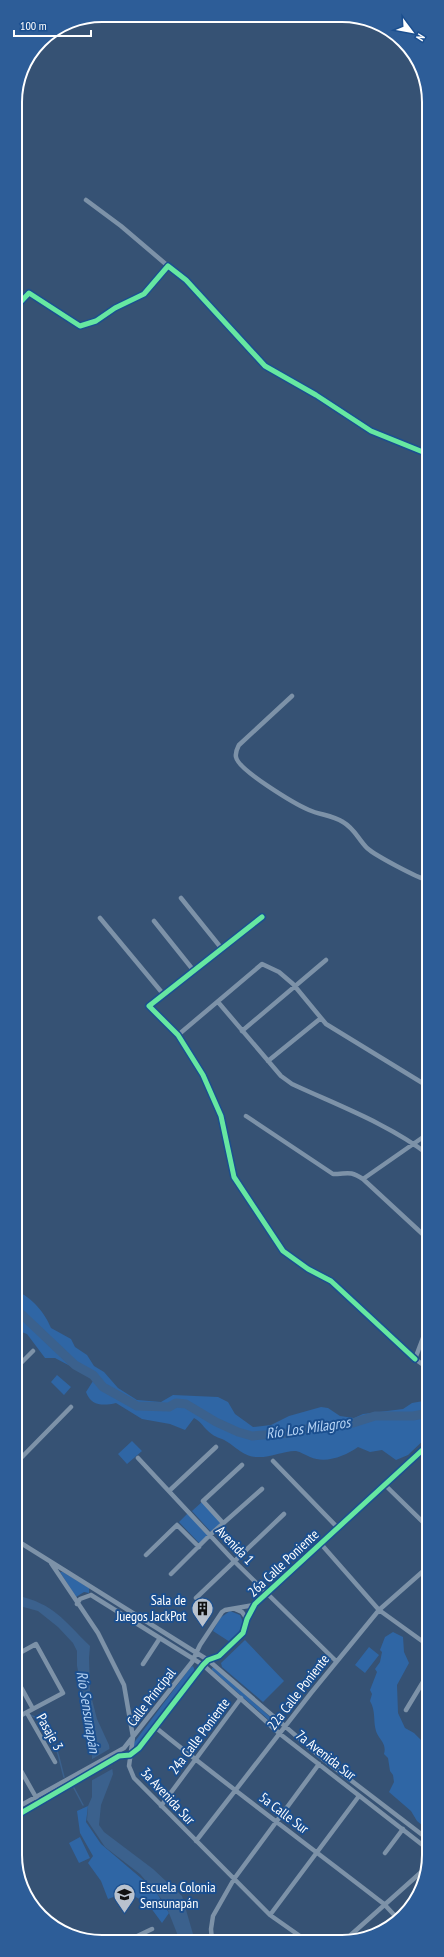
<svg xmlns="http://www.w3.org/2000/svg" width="444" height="1957" font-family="'PT Sans Narrow',sans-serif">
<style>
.green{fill:#2f66a5}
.water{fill:#3b618d}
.pier{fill:#365274}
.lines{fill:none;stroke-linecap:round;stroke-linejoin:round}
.stream{stroke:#3b618d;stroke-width:1.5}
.river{stroke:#3b618d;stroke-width:9}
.minor{stroke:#7d92a8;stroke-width:4.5}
.cycleway-casing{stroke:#1b4f8f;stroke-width:8}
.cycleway{stroke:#66e7a1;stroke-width:5}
.labels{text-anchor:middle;stroke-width:4;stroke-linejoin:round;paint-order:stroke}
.street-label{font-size:14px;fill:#fff;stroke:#1b4f8f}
.poi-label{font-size:14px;fill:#fff;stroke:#1b4f8f;text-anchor:end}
.water-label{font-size:15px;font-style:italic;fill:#b5d3f5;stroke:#1b4f8f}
.rim{fill:none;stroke:#fff;stroke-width:2}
</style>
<rect width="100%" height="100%" fill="#365274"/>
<!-- green -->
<path class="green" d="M16,1291C32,1297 45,1313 51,1328L71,1339L75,1347L87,1355L94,1366L104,1372L118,1388L137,1400L161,1402L173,1395L218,1397L228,1402L235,1414L253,1427L271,1425L289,1416L321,1407L328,1408L340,1416L354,1418L363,1414L403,1409L412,1403L429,1400V1435L408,1455L396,1460L382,1450L370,1452L358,1447C345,1456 326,1464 310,1457C305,1455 301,1452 296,1451C287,1450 269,1458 257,1457C242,1457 234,1444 222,1439C216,1437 212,1435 207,1430C202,1425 200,1421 194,1418L185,1430L170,1424L142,1419L116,1403C103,1406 91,1406 86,1392L93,1381L91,1377L55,1358H45L27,1334L16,1330Z
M57,1375L71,1387L64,1395L51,1382Z
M132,1441L142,1451L127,1464L118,1454Z
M203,1501L223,1523L212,1533L192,1511Z
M189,1512L210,1535L201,1545L179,1522Z
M60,1572H63L89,1588V1593L84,1592L76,1597Z
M230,1611L240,1615L243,1622L238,1634L230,1642L213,1631L220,1618Z
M393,1632L403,1637L404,1652L409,1663L397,1685L398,1713L405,1728L414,1733L429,1748V1831L417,1821L411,1811L389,1792L394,1782L393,1775L390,1771L388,1758L384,1754C387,1743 379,1740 376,1731C373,1721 376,1711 370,1701L372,1694L370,1690L377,1672L375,1669L380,1662L382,1652L380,1650L385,1637Z
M245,1640L284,1681L263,1702L222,1667L221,1663Z
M369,1647L379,1655L365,1673L355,1665Z
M193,1666L195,1671L138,1747H133V1744L190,1668Z
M215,1667L279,1725L278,1728L212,1670V1668Z
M88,1806L86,1822L101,1844L155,1890L169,1913L162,1923L148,1904L127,1892L108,1899L101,1881L88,1863L93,1856L80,1833L77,1811Z
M80,1837L90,1858L79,1863L69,1843Z"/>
<!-- water -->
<path class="water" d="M16,1595C56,1605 62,1619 90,1646L89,1658L90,1692L97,1719L109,1745L113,1774L101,1805L99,1825L104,1832L153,1869L182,1896L195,1941H180L165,1903L140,1874L105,1847L87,1820L88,1806L92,1797V1746L81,1696L82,1689L77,1666V1651L73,1643L58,1627L38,1611L16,1605Z"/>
<!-- pier -->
<path class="pier" d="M111,1748L114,1768L89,1782V1761Z"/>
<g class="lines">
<!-- stream -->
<path class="stream" d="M30,1715C54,1722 58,1756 64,1777
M74,1788L83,1805"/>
<!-- river -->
<path class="river" d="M16,1309L75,1365L93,1375L103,1387L137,1406L169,1407L176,1403L186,1404L216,1422L238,1432L252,1436L290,1433L309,1428L353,1423L375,1416H413L429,1413"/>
<!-- minor -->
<path class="minor" d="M86,200L121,226L168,266
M15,308L29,293L80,326L96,321L115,308L144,294L168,266L186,280L265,366L316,395L371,431L428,454
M292,696L239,745C237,749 235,752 236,757C238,770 295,804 309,810C320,815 332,815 343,822C355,829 358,839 367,848C376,856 416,877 429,881
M181,898L222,949
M262,917L149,1006L178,1035L203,1075L221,1116L234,1177L283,1251L308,1269L331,1281L415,1359
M100,918L164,995
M154,921L194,971
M218,1002L281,1076L292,1084C337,1105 389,1124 429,1155
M242,1031L326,960
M178,1035L262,964L279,972L293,984L326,1024L429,1087
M268,1061L321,1018
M246,1116L333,1174C348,1174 349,1170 363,1179L429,1240
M363,1179L429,1133
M429,1322L415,1359L429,1369
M16,1368L33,1351
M423,1450L429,1455
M138,1458L234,1561L336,1661
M273,1461L338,1528
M16,1466L21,1458L71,1407
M385,1485L429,1528
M169,1491L216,1447
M223,1523L203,1501L242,1465
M16,1540L208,1660L323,1759L429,1840
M321,1544L379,1610L429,1646
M146,1555L177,1525L199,1547
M51,1563L98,1633L124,1685L133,1737L129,1766L134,1778L270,1915L307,1941
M171,1574L210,1535L262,1489
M91,1595L203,1665L280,1734L429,1850
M196,1598L284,1514
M77,1604L80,1599L91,1595
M235,1609L242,1612L247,1619
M16,1655L36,1644L63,1693L16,1718
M143,1664L160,1638
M16,1678L33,1709
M406,1710L429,1672
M27,1713L55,1762
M155,1727C230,1788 308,1845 384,1904L398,1919
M16,1762L37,1799
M161,1806L241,1698
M16,1808L124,1748L192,1662L200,1645L222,1612L225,1610L254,1605
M16,1816L119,1756L130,1755L139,1748L203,1665L208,1660L219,1656L243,1633L247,1619L255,1604L429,1444
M196,1841L311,1693L379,1610L429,1566
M385,1853L403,1829
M270,1915L359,1796
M129,1940L152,1929
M212,1941L211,1929L213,1916L234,1879L319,1764
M344,1941L428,1866"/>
<defs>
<path id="cycleway" d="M15,308L29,293L80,326L96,321L115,308L144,294L168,266L186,280L265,366L316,395L371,431L428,454
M262,917L149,1006L178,1035L203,1075L221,1116L234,1177L283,1251L308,1269L331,1281L415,1359
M16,1816L119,1756L130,1755L139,1748L203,1665L208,1660L219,1656L243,1633L247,1619L255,1604L429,1444"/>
</defs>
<!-- cycleway casing -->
<use href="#cycleway" class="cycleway-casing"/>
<!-- cycleway -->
<use href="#cycleway" class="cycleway"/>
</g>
<!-- icons -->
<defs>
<symbol id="building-pin" viewBox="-11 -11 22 30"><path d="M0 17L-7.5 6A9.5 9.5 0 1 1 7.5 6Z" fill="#b9c2ce" stroke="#1b4f8f"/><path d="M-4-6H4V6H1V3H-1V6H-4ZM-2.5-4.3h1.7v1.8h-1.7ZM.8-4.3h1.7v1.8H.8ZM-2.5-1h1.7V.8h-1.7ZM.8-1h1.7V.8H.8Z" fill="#111"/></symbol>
<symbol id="school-pin" viewBox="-11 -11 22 30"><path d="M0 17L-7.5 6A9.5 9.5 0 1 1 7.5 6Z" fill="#b9c2ce" stroke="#1b4f8f"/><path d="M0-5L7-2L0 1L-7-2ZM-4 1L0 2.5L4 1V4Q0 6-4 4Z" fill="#111"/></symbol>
</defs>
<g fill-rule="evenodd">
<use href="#building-pin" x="190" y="1596" width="25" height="34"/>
<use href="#school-pin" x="112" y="1882" width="25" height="34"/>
</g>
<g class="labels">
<!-- street labels -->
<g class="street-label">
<text transform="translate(235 1545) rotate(46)" y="5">Avenida 1</text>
<text transform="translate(283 1563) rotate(-43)" y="5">26a Calle Poniente</text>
<text transform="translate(298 1692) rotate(-52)" y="5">22a Calle Poniente</text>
<text transform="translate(151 1697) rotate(-52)" y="5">Calle Principal</text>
<text transform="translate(50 1732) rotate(61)" y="5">Pasaje 3</text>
<text transform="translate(199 1736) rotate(-53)" y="5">24a Calle Poniente</text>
<text transform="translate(326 1755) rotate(38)" y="5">7a Avenida Sur</text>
<text transform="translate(168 1796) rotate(47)" y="5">3a Avenida Sur</text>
<text transform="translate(284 1813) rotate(37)" y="5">5a Calle Sur</text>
</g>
<!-- poi labels -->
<g class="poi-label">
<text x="186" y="1605">Sala de<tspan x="186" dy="16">Juegos JackPot</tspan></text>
<text x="140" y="1892" text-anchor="start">Escuela Colonia<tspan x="140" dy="16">Sensunapán</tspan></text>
</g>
<!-- water labels -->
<g class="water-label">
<text transform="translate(308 1428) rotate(-8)" y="5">Río Los Milagros</text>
<text transform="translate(88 1712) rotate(81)" y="5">Río Sensunapán</text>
</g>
</g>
<!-- crop -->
<path d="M0 0H444V1957H0ZM102 22H342A80 80 0 0 1 422 102V1855A80 80 0 0 1 342 1935H102A80 80 0 0 1 22 1855V102A80 80 0 0 1 102 22Z" fill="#2d5d98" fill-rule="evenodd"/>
<path class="rim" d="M102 22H342A80 80 0 0 1 422 102V1855A80 80 0 0 1 342 1935H102A80 80 0 0 1 22 1855V102A80 80 0 0 1 102 22Z"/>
<!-- north arrow -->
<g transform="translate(412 32) rotate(122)" stroke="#1b4f8f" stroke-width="3" paint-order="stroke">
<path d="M0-3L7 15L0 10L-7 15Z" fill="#ffffff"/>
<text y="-6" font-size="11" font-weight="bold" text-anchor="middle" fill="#ffffff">N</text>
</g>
<!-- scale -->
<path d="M14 30v6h77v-6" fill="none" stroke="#ffffff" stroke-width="2"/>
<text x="20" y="30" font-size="12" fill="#ffffff" stroke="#1b4f8f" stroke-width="3" paint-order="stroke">100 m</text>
</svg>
